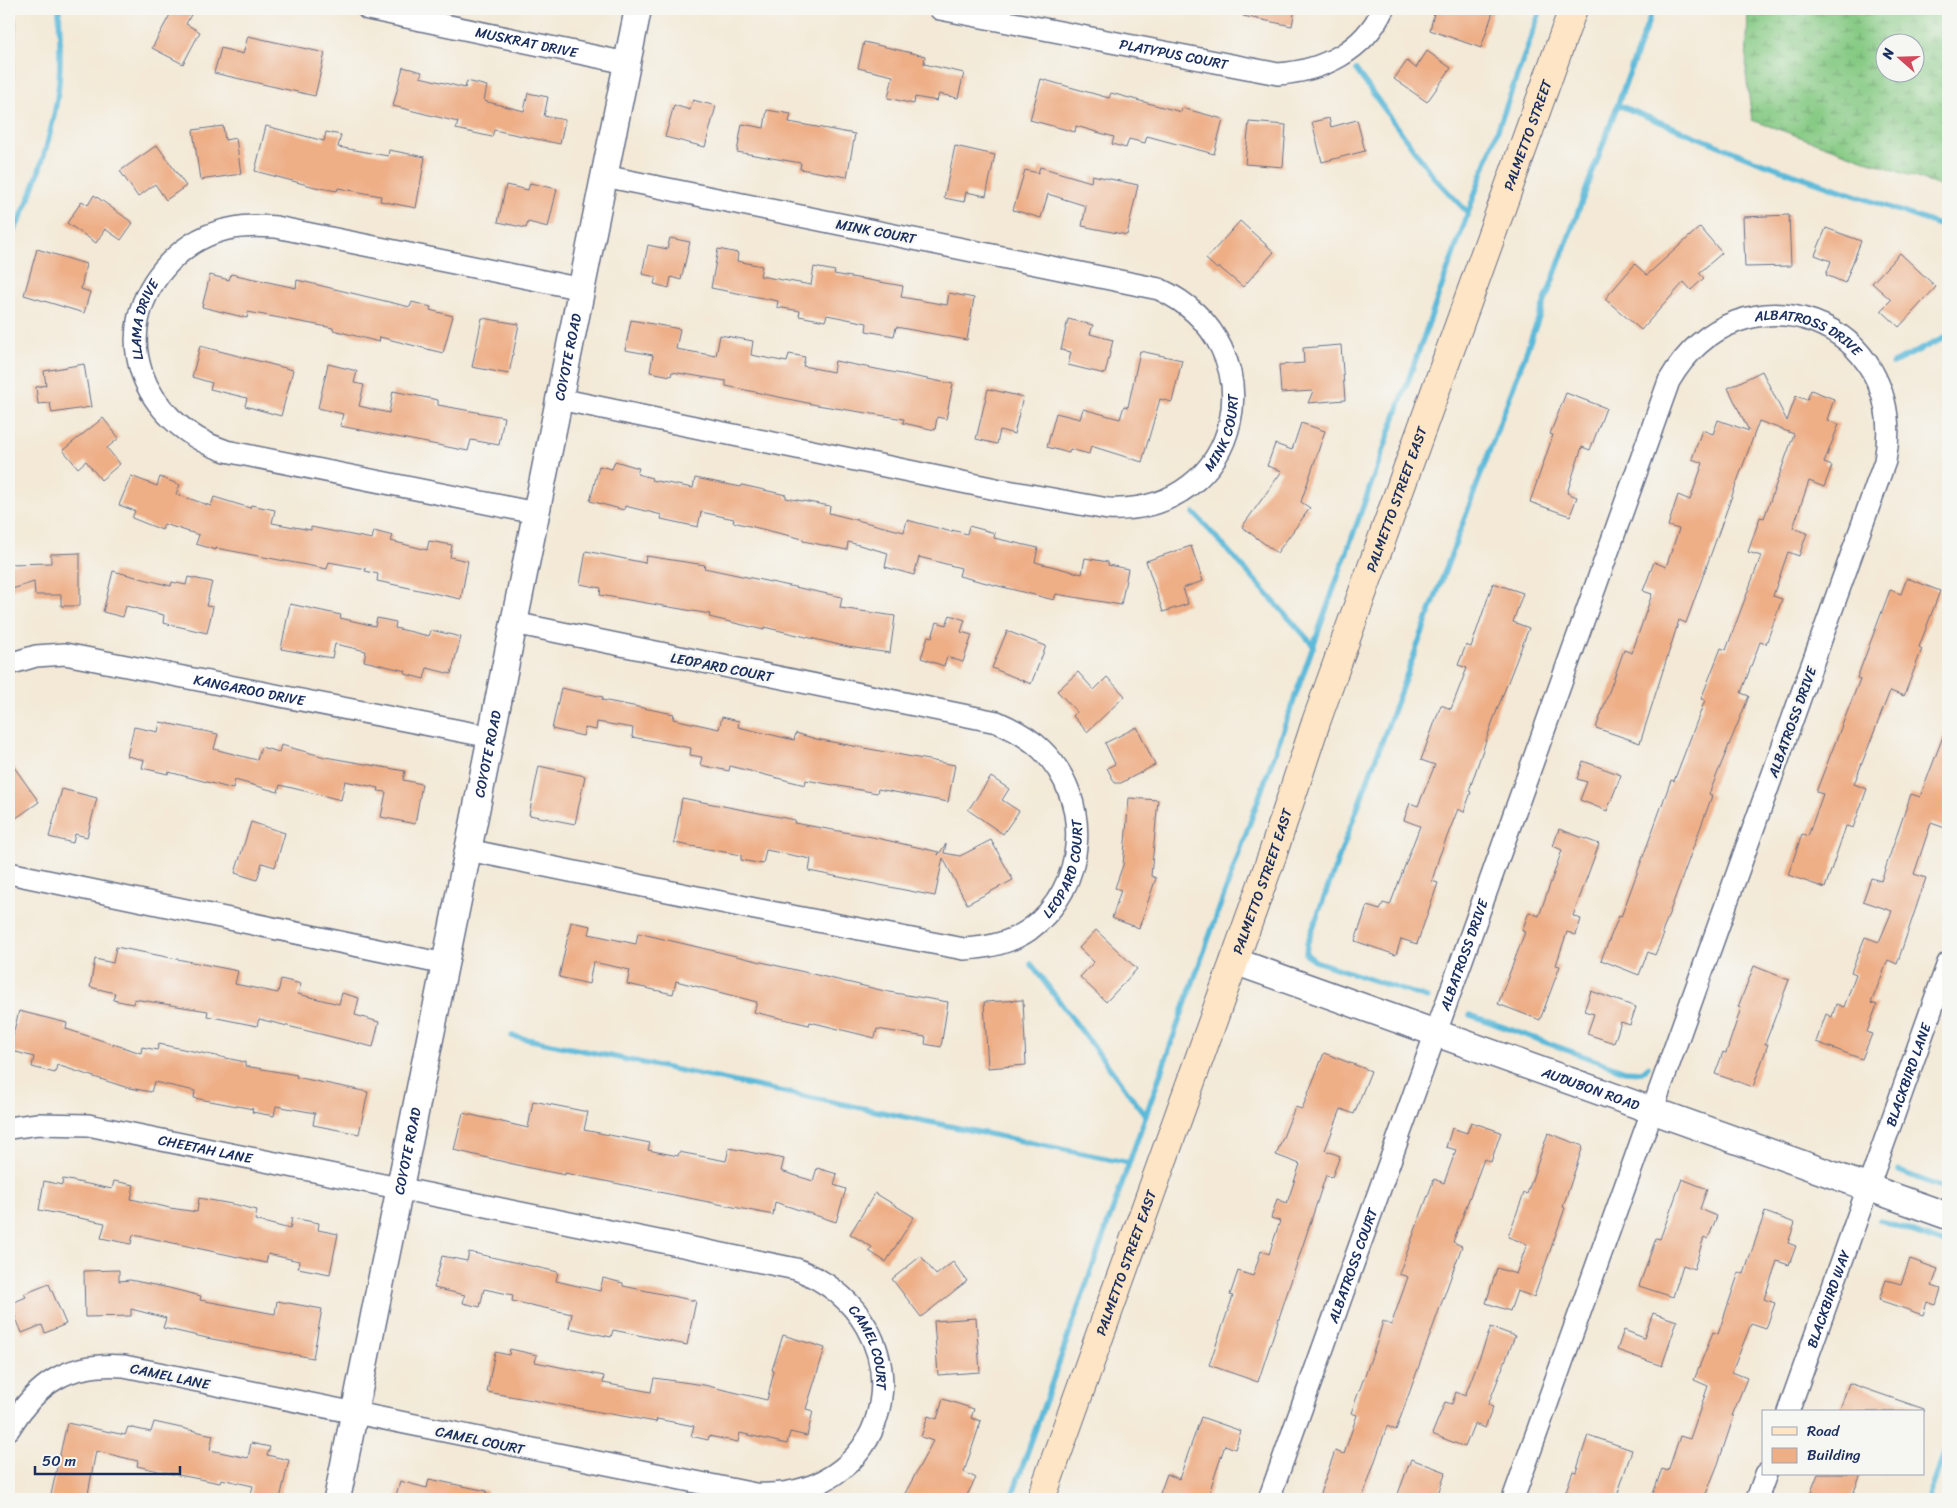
<svg xmlns="http://www.w3.org/2000/svg" width="1957" height="1508" font-family="Sriracha,sans-serif">
<style>
.wetland{fill:url(#wetland-marsh);stroke:#507c71;fill-rule:evenodd}
.lines{fill:none;stroke-linecap:round;stroke-linejoin:round}
.stream{stroke:#5bb9d9;stroke-width:5.5}
.building{fill:#eeae86}
.minor-casing{stroke:#677088;stroke-width:24}
.tertiary-casing{stroke:#677088;stroke-width:29}
.secondary-casing{stroke:#677088;stroke-width:30}
.minor{stroke:#fff;stroke-width:21}
.tertiary{stroke:#fff;stroke-width:26}
.secondary{stroke:#fde5c5;stroke-width:28}
.labels{text-anchor:middle;stroke-width:5;stroke-linejoin:round;paint-order:stroke}
.street-label{font-size:14px;fill:#1b2f5e;stroke:#f6f6f2}
</style>
<defs>
<pattern id="wetland-marsh" width="20" height="14" patternUnits="userSpaceOnUse" patternTransform="scale(1.25)"><rect width="20" height="14" fill="#86ca84"/><path d="M1 5h8M5 5V1M11 12h8M15 12V8" fill="none" stroke="#6da46f"/></pattern>
</defs>
<rect width="100%" height="100%" fill="#f6f6f2"/>
<filter id="ink" filterUnits="userSpaceOnUse"><feTurbulence type="fractalNoise" baseFrequency=".02" numOctaves="2"/><feDisplacementMap in="SourceGraphic" scale="10" xChannelSelector="R" yChannelSelector="G"/><feConvolveMatrix kernelMatrix="1 2 1 2 8 2 1 2 1" color-interpolation-filters="sRGB"/></filter>
<filter id="wash" filterUnits="userSpaceOnUse"><feTurbulence type="fractalNoise" baseFrequency=".0096" numOctaves="4" result="noise"/><feDisplacementMap in="SourceGraphic" scale="20" xChannelSelector="R" yChannelSelector="G"/><feGaussianBlur stdDeviation="1.12" result="paint"/><feColorMatrix in="noise" values="0 0 0 0 0 0 0 0 0 0 0 0 0 0 0 0 0 1.4 0 .05"/><feComposite in="paint" operator="in"/></filter>
<g filter="url(#wash)">
<rect width="100%" height="100%" fill="#f3e9d6"/>
<!-- wetland -->
<path class="wetland" d="M9,9H13L16,23L11,112L9,119Z
M1748,9H1948V189L1752,120L1746,74ZM1884,42H1914V72H1884Z"/>
<g class="lines">
<!-- stream -->
<path class="stream" d="M1356,70L1433,176L1468,213
M1618,105L1754,160L1948,228
M9,239C33,201 55,127 59,82C61,57 60,33 59,9
M1893,363L1948,336
M1194,513L1314,646
M1031,964L1146,1116
M1427,998L1315,961L1306,954L1307,944L1653,9
M1470,1015L1625,1071L1642,1072L1648,1067
M512,1036L1129,1163
M1899,1171L1948,1190
M1880,1220L1948,1244
M1011,1499L1179,1021L1541,9
M1928,1499L1948,1442"/>
</g>
<g id="blocks">
<!-- building -->
<path class="building" d="M173,9H194L186,24L200,32L183,64L152,48Z
M1243,9H1295L1292,26L1243,16Z
M1435,9H1494L1481,48L1430,30Z
M248,36L325,53L315,96L214,73L221,48L243,54Z
M864,42L925,56L924,64L964,73L958,98L939,94L937,101L915,97L914,104L888,98L893,76L858,68Z
M1427,51L1451,68L1427,102L1394,79L1407,61L1416,68Z
M403,67L422,72L420,77L465,88L467,81L487,86L484,101L524,111L528,93L548,97L544,116L565,120L560,144L494,130L492,137L456,129L458,122L393,106Z
M1041,79L1109,98L1111,93L1181,112L1182,108L1223,119L1214,154L1147,136L1145,143L1129,139L1126,148L1112,144L1114,137L1076,126L1075,132L1030,120Z
M693,100L716,106L705,147L665,137L674,105L690,110Z
M767,110L791,114L789,122L855,134L847,177L800,169L801,163L737,152L742,124L764,128Z
M1329,118L1331,127L1357,120L1365,151L1322,162L1312,122Z
M1249,122L1286,125L1283,167L1245,164Z
M223,126L225,140L236,138L241,174L200,180L193,130Z
M266,126L324,141L326,132L341,135L338,147L388,156L389,150L425,157L416,208L380,201L381,196L338,188L337,191L315,187L255,171Z
M157,145L186,186L166,200L155,184L138,197L120,171Z
M955,146L995,155L986,196L966,192L964,202L944,198Z
M1040,167L1091,182L1092,175L1138,185L1127,235L1082,226L1086,206L1048,194L1041,218L1013,210L1025,170L1038,173Z
M530,183L557,189L548,227L528,222L526,228L498,222L506,185L528,190Z
M94,195L133,223L121,240L105,229L96,243L67,223L82,201L88,205Z
M1789,215L1791,266L1745,267L1743,217Z
M1240,221L1274,252L1243,287L1219,267L1217,269L1206,259Z
M1700,227L1722,253L1699,273L1704,278L1691,290L1684,282L1641,330L1605,299L1635,264L1647,275Z
M1826,228L1861,241L1845,283L1826,275L1831,261L1815,255Z
M670,238L690,242L681,280L671,277L669,288L654,284L656,277L642,274L648,245L667,249Z
M37,249L86,264L81,289L90,292L84,313L24,295Z
M718,249L738,253L737,261L762,266L760,276L811,285L814,267L835,271L834,274L903,286L901,297L947,305L949,293L974,298L967,340L896,327L894,336L866,331L867,323L827,315L825,321L799,316L800,311L777,307L778,301L711,288Z
M1900,253L1936,287L1899,327L1881,310L1891,300L1872,283Z
M231,274L296,288L297,280L410,307L412,302L431,307L430,310L453,316L443,353L380,337L379,342L333,330V328L248,312L247,318L202,307L210,275L229,280Z
M482,318L519,324L509,374L472,367Z
M1068,319L1093,325L1090,334L1113,340L1105,374L1068,365L1071,352L1061,350Z
M631,320L680,329L676,349L716,356L720,335L753,341L751,355L787,362L789,354L805,357L803,366L833,372L835,361L953,384L946,419L937,417L935,430L903,423L904,419L817,405L726,386V381L672,372L671,376L650,372L653,355L625,350Z
M1341,345L1345,400L1308,403L1313,391L1281,393L1279,365L1304,363L1303,348Z
M200,346L293,370L281,416L245,406L247,398L210,389L212,383L192,377Z
M1140,351L1182,360L1172,402L1160,399L1142,462L1091,446L1089,454L1070,449L1069,453L1047,447L1056,413L1080,419L1083,409L1120,419L1124,406L1128,407Z
M84,364L91,407L52,413L50,403L38,404L36,387L46,385L44,371Z
M328,364L357,371L354,383L364,385L359,406L389,413L393,391L438,400V405L504,417L499,445L471,440L468,451L340,426L343,414L318,408Z
M1762,371L1787,421L1796,396L1807,400L1811,390L1834,399L1827,420L1839,424L1824,463L1832,466L1824,487L1809,481L1793,528L1807,533L1799,556L1788,552L1773,596L1782,599L1766,644L1760,642L1741,693L1749,696L1709,794L1712,796L1662,933L1664,934L1655,955L1648,952L1639,975L1601,960L1619,916L1621,917L1671,780L1674,781L1705,700L1701,699L1721,648L1726,650L1749,588L1761,556L1748,552L1760,517L1764,518L1794,434L1759,421L1686,623L1679,620L1640,743L1596,728L1624,650L1632,653L1652,594L1643,591L1654,562L1666,567L1679,529L1668,526L1678,495L1690,500L1703,463L1692,459L1702,430L1713,434L1718,420L1749,431L1728,388Z
M988,389L1023,397L1014,434L1000,430L997,444L976,439Z
M1566,393L1606,408L1590,450L1582,447L1567,493L1577,497L1570,516L1530,502L1553,435L1550,434Z
M103,418L119,438L107,448L120,464L101,480L86,461L78,468L63,450Z
M1301,423L1325,431L1301,502L1310,508L1277,553L1242,527L1282,471L1267,466L1275,444L1292,450Z
M615,461L639,468L637,474L652,478L651,480L693,488L695,478L741,487L742,485L786,495V498L830,506L829,513L904,532L907,520L952,532V530L967,534L969,526L995,533L994,538L1038,548L1035,562L1082,574L1085,558L1108,562V565L1128,569L1121,605L1056,594L1054,600L959,576L961,568L919,557L914,575L885,567L888,553L848,542L847,550L803,541V539L733,522L734,519L701,512L698,527L661,519L662,515L625,506L624,510L590,501L599,466L612,469Z
M131,476L157,486L160,477L180,485L176,494L211,506L214,497L250,508L251,505L275,510L272,523L311,530V527L372,539L374,531L393,536L391,541L427,550L429,541L452,545L450,557L468,561L461,599L377,581L378,574L365,571L366,569L329,562L327,569L216,548V550L196,544L199,535L164,524L162,530L132,518L135,511L119,505Z
M1191,546L1203,581L1183,588L1188,604L1163,612L1146,561Z
M586,551L645,563L646,556L705,565L704,568L842,597L840,608L895,616L890,653L848,647L764,627V630L743,625L709,617L710,614L600,595L601,588L580,584Z
M80,553V606H61V595H35L34,582L9,590V564L51,563V554Z
M113,571L171,586L172,582L186,585L188,577L212,582L206,606L213,607L207,633L163,623L164,615L126,606L123,617L103,612Z
M1907,578L1940,591L1919,647L1922,649L1904,696L1890,691L1854,784L1867,789L1853,828L1846,826L1825,888L1788,875L1802,834L1808,836L1823,794L1816,792L1860,679L1857,678L1890,590L1901,594Z
M1493,583L1523,593L1513,622L1529,628L1492,723L1469,791L1471,792L1464,812L1458,809L1439,857L1432,881L1438,883L1417,944L1401,939L1396,955L1355,941L1367,906L1380,910L1383,903L1390,905L1420,826L1404,820L1410,803L1418,806L1435,765L1421,760L1441,705L1451,709L1467,668L1458,665L1466,645L1471,647Z
M290,604L341,615L340,618L375,626L377,618L396,622L395,628L429,636L431,630L461,637L451,674L427,668L424,679L405,674L406,671L364,661L366,651L335,644L332,658L281,649Z
M950,615L965,620L961,632L972,635L963,662L947,657L944,666L921,658L928,636L932,637L937,622L946,625Z
M1007,631L1046,646L1031,684L992,668Z
M1078,672L1094,690L1107,677L1125,696L1087,732L1073,716L1077,712L1057,691Z
M561,688L603,697L602,700L674,714L673,719L719,729L722,717L739,721L738,727L794,740L796,733L816,739L955,765L948,802L878,789L877,793L806,780L805,785L730,766L729,771L700,765L702,757L690,755L691,748L632,737L633,728L597,722L596,730L585,728L583,736L552,729Z
M160,722L218,734L214,749L257,760L261,747L279,752L281,745L325,757L405,771L403,780L422,784L415,824L381,817L386,792L378,791L379,788L345,781L341,800L280,785L278,792L235,780L233,789L169,772L168,774L142,768L144,760L127,756L134,727L158,732Z
M1947,726L1948,829L1931,823L1914,874L1926,878L1897,964L1888,960L1871,1003L1877,1005L1867,1032L1872,1034L1862,1059L1816,1042L1826,1014L1832,1017L1836,1004L1844,1007L1856,974L1851,972L1865,937L1879,942L1892,911L1863,901L1871,878L1881,881L1911,794L1920,797Z
M1137,727L1155,765L1121,783H1115L1107,768L1115,764L1105,743Z
M9,760L39,802L9,823Z
M1583,761L1621,775L1607,811L1580,800L1587,782L1577,779Z
M539,766L585,776L575,824L529,815Z
M991,777L1009,789L1002,800L1019,811L1003,834L968,810Z
M62,789L97,798L87,837L75,834L73,843L49,837Z
M682,798L795,820L794,823L872,837L939,852L938,855L946,844L944,853L960,856L991,840L1013,880L967,904L943,858L935,896L809,871L811,859L766,850L763,864L741,860V855L674,843Z
M1129,798L1158,800L1151,876L1156,878L1139,928L1112,918L1121,890L1115,888L1123,865Z
M251,822L285,833L275,867L262,863L257,880L235,873Z
M1559,829L1599,844L1573,916L1581,919L1576,935L1567,932L1556,965L1560,966L1540,1020L1498,1004L1525,932L1522,931L1529,912L1539,916L1562,850L1553,846Z
M571,922L591,926L589,934L636,944L638,933L889,992L948,1002L941,1047L925,1044L926,1037L877,1029L875,1038L810,1022L809,1025L754,1012L757,1002L676,981L673,994L627,984L630,970L593,962L589,984L559,977Z
M1096,930L1137,969L1106,1002L1080,977L1094,962L1079,948Z
M116,947L238,971L235,984L278,993L281,979L301,984L298,994L339,1004L342,993L359,998L355,1015L379,1022L373,1047L259,1019L257,1026L207,1016L208,1011L134,999L133,1004L113,1000L115,993L90,987L95,959L113,963Z
M1754,966L1789,980L1765,1044H1768L1753,1087L1715,1074L1723,1052L1726,1053L1741,1008L1738,1007Z
M1591,991L1636,1007L1630,1025L1621,1022L1614,1043L1587,1034L1594,1014L1584,1011Z
M1023,1000L1026,1065L988,1068L984,1002Z
M19,1011L67,1023L66,1029L141,1053L142,1047L157,1050L159,1044L245,1062V1066L297,1075L296,1077L368,1092L359,1134L313,1125L315,1113L276,1106L274,1116L252,1112L253,1109L194,1098L195,1091L154,1082L151,1092L125,1087L57,1065L55,1073L32,1067L34,1057L9,1050Z
M1324,1053L1371,1071L1354,1114L1341,1109L1325,1150L1340,1156L1332,1177L1326,1175L1258,1382L1209,1365L1233,1296L1230,1295L1238,1271L1253,1276L1261,1251L1269,1254L1280,1221L1271,1218L1277,1199L1287,1203L1300,1164L1276,1155L1295,1107L1302,1109Z
M533,1101L588,1112L584,1130L650,1143L648,1150L678,1156L679,1152L726,1161L729,1148L784,1159L781,1171L813,1181L817,1168L837,1174L834,1185L846,1189L836,1222L775,1202L773,1215L565,1173V1175L530,1168L454,1150L463,1113L528,1128Z
M1471,1122L1501,1132L1491,1162L1484,1159L1453,1242L1462,1246L1396,1430L1387,1426L1362,1499H1318L1335,1451L1344,1454L1357,1415L1351,1413L1377,1342L1383,1321L1391,1325L1408,1277L1399,1274L1434,1179L1444,1183L1456,1150L1446,1147L1452,1128L1467,1133Z
M1548,1133L1583,1146L1563,1207L1565,1208L1534,1297L1517,1291L1510,1311L1486,1303L1497,1268L1516,1274L1527,1244L1508,1237L1524,1193L1527,1194Z
M63,1179L112,1189L114,1181L134,1185L131,1199L170,1208L197,1212L199,1198L237,1205L257,1210L255,1220L290,1229L292,1218L319,1223L318,1230L338,1234L330,1274L298,1268L299,1261L268,1254L266,1263L150,1238L133,1235L131,1244L101,1238L105,1223L39,1210L44,1181L62,1185Z
M1682,1179L1707,1189L1700,1209L1717,1216L1708,1239L1704,1237L1694,1269L1683,1265L1673,1297L1639,1286L1656,1238L1660,1239Z
M875,1193L914,1217L886,1262L869,1251L872,1247L850,1234Z
M1765,1212L1795,1223L1788,1243L1796,1246L1789,1265L1777,1261L1764,1299L1775,1303L1766,1329L1751,1324L1732,1372L1747,1378L1732,1416H1734L1718,1464L1704,1499H1651L1662,1469L1668,1471L1680,1436L1690,1439L1708,1386L1694,1380L1713,1332L1718,1334L1739,1272L1744,1274Z
M469,1252L558,1272L556,1281L600,1291L603,1278L623,1283V1286L696,1301L687,1345L613,1330L611,1337L569,1328L572,1314L512,1301L513,1295L484,1289L480,1307L463,1303L465,1295L434,1288L442,1256L467,1261Z
M921,1256L936,1275L953,1262L967,1281L921,1317L892,1279Z
M1910,1259L1938,1269L1932,1286L1941,1289L1936,1305L1927,1302L1923,1315L1879,1300L1886,1280L1901,1284Z
M119,1270V1281L130,1280L169,1288L201,1296L200,1300L275,1314L277,1301L322,1309L313,1358L207,1338L163,1328L166,1318L131,1309V1316L85,1317L84,1271Z
M49,1284L66,1324L45,1333L42,1325L22,1333L10,1304L26,1297L24,1294Z
M1653,1313L1677,1321L1662,1366L1617,1350L1624,1330L1644,1338Z
M976,1318L980,1372L938,1375L934,1321Z
M1491,1327L1515,1336L1488,1405L1493,1407L1485,1428L1474,1424L1465,1447L1432,1434L1445,1402L1452,1404L1456,1392L1465,1396Z
M783,1335L825,1348L806,1409L813,1411L807,1436L790,1432L787,1444L740,1433L738,1442L709,1436L708,1440L691,1436L694,1426L657,1419L656,1422L487,1392L495,1352L509,1355L510,1349L537,1355L535,1362L604,1376L603,1383L651,1392L654,1378L704,1385L767,1400L774,1371L772,1370Z
M1849,1383L1924,1409V1412H1839Z
M943,1399L974,1409L971,1418L981,1421L964,1472L976,1478L965,1499H902L933,1441L921,1437L928,1416L937,1419Z
M1201,1417L1241,1431L1235,1449L1225,1445L1207,1499H1158L1167,1474L1179,1479Z
M154,1422L213,1435L210,1450L248,1458L251,1443L270,1447L267,1455L289,1460L280,1499L251,1494L253,1486L221,1479L220,1483L158,1471L137,1466L138,1461L96,1451L87,1499H50L67,1423L125,1435L128,1427L151,1432Z
M1588,1435L1632,1450L1616,1499H1590L1566,1491L1573,1471L1576,1472Z
M1411,1459L1446,1472L1436,1499H1396Z
M1818,1474H1861L1851,1499H1823L1810,1494Z
M429,1479L487,1491L486,1499H395L400,1481L427,1488Z"/>
</g>
</g>
<g filter="url(#ink)">
<use href="#blocks" fill-opacity="0" stroke="#677088" stroke-width="1"/>
<g class="lines">
<defs>
<g id="minor">
<path id="s1" d="M368,9L627,63"/>
<path id="s2" d="M940,9L1278,74C1322,71 1364,51 1383,9"/>
<path id="s3" d="M559,399L996,489L1108,509C1244,515 1280,345 1159,289L604,176"/>
<path id="s4" d="M536,513L226,451C142,423 104,332 169,263C186,245 209,232 234,228C248,225 262,226 276,227L582,289"/>
<path id="s5" d="M9,664L36,656L65,654L491,737"/>
<path id="s6" d="M468,850L755,909L964,949C986,948 1010,943 1029,930C1087,888 1093,800 1042,750C1029,737 1013,729 997,722L514,623"/>
<path d="M9,873L445,964"/>
<path id="s7" d="M9,1128L38,1124L88,1125L796,1269C929,1320 901,1501 755,1494L124,1366C68,1362 37,1383 9,1429"/>
<path id="s8" d="M1788,1412L1948,963"/>
<path id="s9" d="M1269,1499L1669,381C1741,257 1911,320 1885,461L1513,1499"/>
<path d="M1757,1499L1766,1474"/>
</g>
<g id="tertiary">
<path id="s10" d="M1234,961L1948,1216"/>
<path id="s11" d="M337,1499L638,9"/>
</g>
<g id="secondary">
<path id="s12" d="M1041,1499L1272,856L1316,722L1573,9"/>
</g>
</defs>
<!-- minor casing -->
<use href="#minor" class="minor-casing"/>
<!-- tertiary casing -->
<use href="#tertiary" class="tertiary-casing"/>
<!-- secondary casing -->
<use href="#secondary" class="secondary-casing"/>
<!-- minor -->
<use href="#minor" class="minor"/>
<!-- tertiary -->
<use href="#tertiary" class="tertiary"/>
<!-- secondary -->
<use href="#secondary" class="secondary"/>
</g>
</g>
<g class="labels">
<!-- street labels -->
<g class="street-label">
<text dy="5" stroke="none"><textPath href="#s1" startOffset="162">MUSKRAT DRIVE</textPath></text>
<text dy="5" stroke="none"><textPath href="#s2" startOffset="238">PLATYPUS COURT</textPath></text>
<text dy="5" stroke="none"><textPath href="#s12" startOffset="1448">PALMETTO STREET</textPath></text>
<text transform="translate(876 231) rotate(11)" y="5">MINK COURT</text>
<text dy="5" stroke="none"><textPath href="#s4" startOffset="490">LLAMA DRIVE</textPath></text>
<text dy="5" stroke="none"><textPath href="#s9" startOffset="1356">ALBATROSS DRIVE</textPath></text>
<text dy="5" stroke="none"><textPath href="#s11" startOffset="1165">COYOTE ROAD</textPath></text>
<text dy="5" stroke="none"><textPath href="#s3" startOffset="711">MINK COURT</textPath></text>
<text dy="5" stroke="none"><textPath href="#s12" startOffset="1061">PALMETTO STREET EAST</textPath></text>
<text transform="translate(722 667) rotate(11)" y="5">LEOPARD COURT</text>
<text dy="5" stroke="none"><textPath href="#s5" startOffset="245">KANGAROO DRIVE</textPath></text>
<text transform="translate(1792 722) rotate(-70)" y="5">ALBATROSS DRIVE</text>
<text dy="5" stroke="none"><textPath href="#s11" startOffset="760">COYOTE ROAD</textPath></text>
<text dy="5" stroke="none"><textPath href="#s6" startOffset="648">LEOPARD COURT</textPath></text>
<text dy="5" stroke="none"><textPath href="#s12" startOffset="656">PALMETTO STREET EAST</textPath></text>
<text dy="5" stroke="none"><textPath href="#s9" startOffset="578">ALBATROSS DRIVE</textPath></text>
<text dy="5" stroke="none"><textPath href="#s8" startOffset="358">BLACKBIRD LANE</textPath></text>
<text dy="5" stroke="none"><textPath href="#s10" startOffset="379">AUDUBON ROAD</textPath></text>
<text dy="5" stroke="none"><textPath href="#s7" startOffset="199">CHEETAH LANE</textPath></text>
<text dy="5" stroke="none"><textPath href="#s11" startOffset="355">COYOTE ROAD</textPath></text>
<text dy="5" stroke="none"><textPath href="#s12" startOffset="251">PALMETTO STREET EAST</textPath></text>
<text dy="5" stroke="none"><textPath href="#s9" startOffset="248">ALBATROSS COURT</textPath></text>
<text dy="5" stroke="none"><textPath href="#s8" startOffset="120">BLACKBIRD WAY</textPath></text>
<text dy="5" stroke="none"><textPath href="#s7" startOffset="915">CAMEL COURT</textPath></text>
<text transform="translate(170 1376) rotate(12)" y="5">CAMEL LANE</text>
<text transform="translate(480 1440) rotate(12)" y="5">CAMEL COURT</text>
</g>
</g>
<!-- margin -->
<rect width="1957" height="1508" fill="none" stroke="#f6f6f2" stroke-width="30"/>
<!-- legend -->
<rect x="1762" y="1410" width="162" height="65" fill="#f6f6f2" stroke="#9ea6b7"/>
<rect x="1772" y="1427" width="25" height="8" fill="#fde5c5" stroke="#9ea6b7"/>
<text x="1807" y="1436" font-size="15" fill="#1b2f5e">Road</text>
<rect x="1772" y="1448" width="25" height="15" fill="#eeae86" stroke="#9ea6b7"/>
<text x="1807" y="1460" font-size="15" fill="#1b2f5e">Building</text>
<!-- north arrow -->
<g transform="translate(1900 58) rotate(290)"><circle r="24" fill="#f6f6f2" stroke="#9ea6b7"/>
<path d="M0-4L9 19L0 12L-9 19Z" fill="#d1495b"/>
<text y="-8" font-size="14" font-weight="bold" text-anchor="middle" fill="#1b2f5e">N</text>
</g>
<!-- scale -->
<path d="M35 1466v8h145v-8" fill="none" stroke="#1b2f5e" stroke-width="2.5"/>
<text x="42" y="1466" font-size="15" fill="#1b2f5e" stroke="#f6f6f2" stroke-width="4" paint-order="stroke">50 m</text>
</svg>
